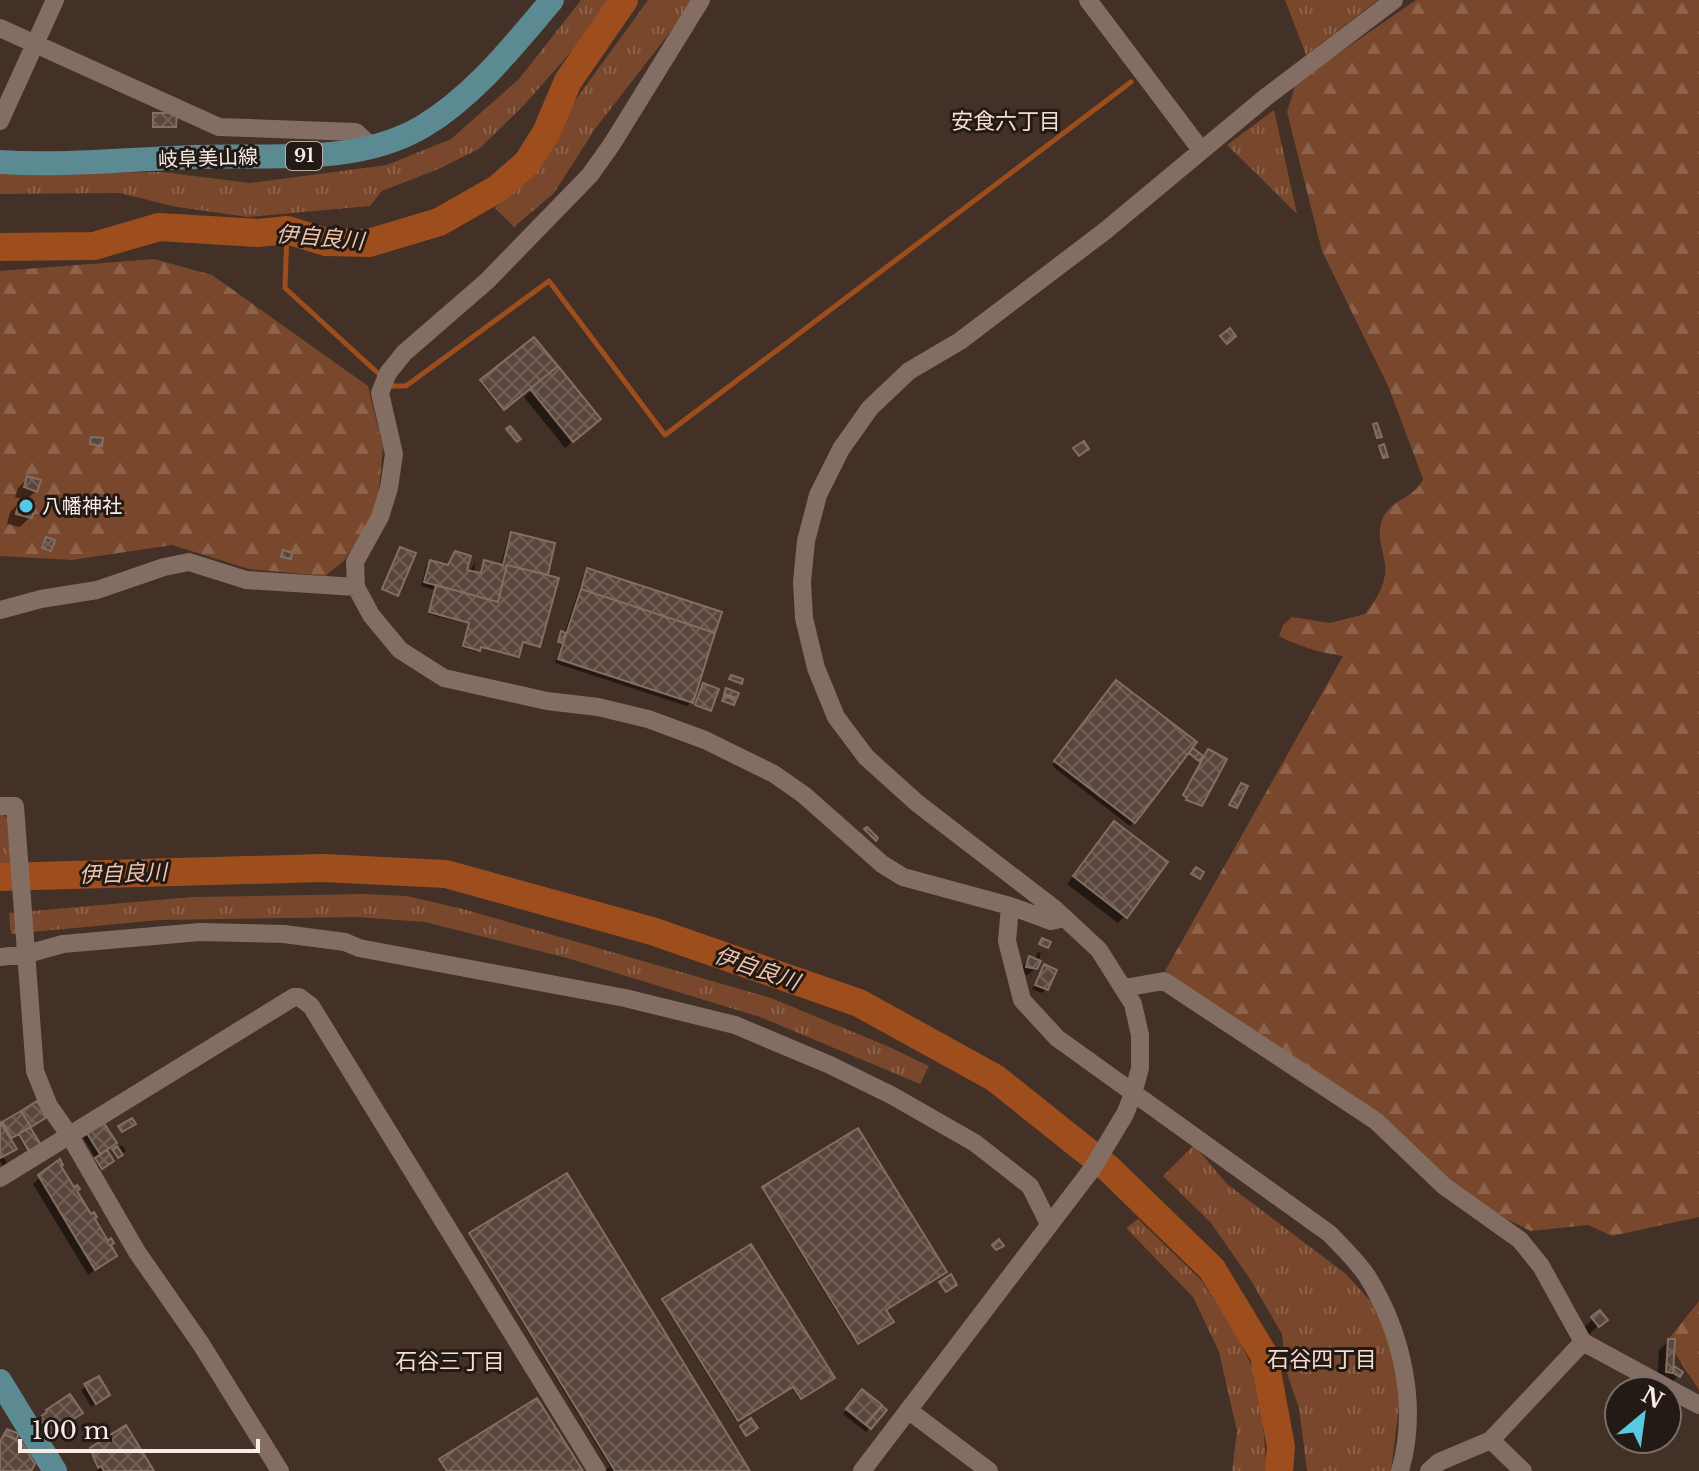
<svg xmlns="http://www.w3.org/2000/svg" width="1699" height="1471" font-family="'Libre Baskerville','Noto Sans JP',serif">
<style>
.grass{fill:url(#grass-tufts)}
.forest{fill:url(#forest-firs)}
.shadow{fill:#0007}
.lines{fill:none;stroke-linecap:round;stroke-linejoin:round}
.stream{stroke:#9e4e1d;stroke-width:5}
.river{stroke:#9e4e1d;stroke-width:28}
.building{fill:url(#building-cross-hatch);stroke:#846e62;stroke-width:2}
.minor{stroke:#846e63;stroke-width:18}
.major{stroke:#5c8a92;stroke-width:24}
.poi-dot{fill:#58c9e3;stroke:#231a16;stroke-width:3}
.labels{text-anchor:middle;stroke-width:6;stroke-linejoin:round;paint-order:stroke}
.shield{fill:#231a16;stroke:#b8ada7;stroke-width:2}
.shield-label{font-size:18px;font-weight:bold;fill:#f8ece5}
.street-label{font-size:20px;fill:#f8ece5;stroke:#231a16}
.poi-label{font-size:20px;fill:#f8ece5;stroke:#231a16;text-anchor:start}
.neighbourhood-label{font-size:22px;fill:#f6ddd0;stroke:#231a16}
.water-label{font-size:22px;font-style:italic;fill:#f0c3ac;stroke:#231a16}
</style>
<defs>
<pattern id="grass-tufts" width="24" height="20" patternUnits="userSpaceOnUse" patternTransform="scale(2)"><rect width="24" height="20" fill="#79472c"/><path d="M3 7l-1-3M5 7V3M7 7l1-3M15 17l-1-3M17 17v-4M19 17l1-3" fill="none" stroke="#8d624a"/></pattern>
<pattern id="forest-firs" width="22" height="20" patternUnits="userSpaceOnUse" patternTransform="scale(2)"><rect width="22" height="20" fill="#79472c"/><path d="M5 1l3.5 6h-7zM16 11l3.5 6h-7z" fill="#8d624a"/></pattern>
<pattern id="building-cross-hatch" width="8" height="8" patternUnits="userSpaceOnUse" patternTransform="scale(2)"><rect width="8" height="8" fill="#5a463c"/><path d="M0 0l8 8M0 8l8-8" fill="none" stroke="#726158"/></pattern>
</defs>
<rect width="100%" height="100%" fill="#433026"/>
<!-- grass -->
<path class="grass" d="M581,0H609L585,36L524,105L479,149L436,170L382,191L370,206L248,217L177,207L119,193L0,194V174L162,172L250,183L387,165L451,139L519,79Z
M648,0H695L595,129L554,193L514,227L495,208L536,164L569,109Z
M1285,0H1378L1306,55Z
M1274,110L1297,214L1227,145Z
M0,812L9,820L15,862L0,865Z
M364,894L407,896L463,909L771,998L887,1046L929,1066L920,1084L760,1017L567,958L425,922L356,917L160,920L11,934L9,913L192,897Z
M1194,1145L1227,1184L1346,1274L1374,1305L1391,1347L1400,1398L1391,1471H1307L1299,1408L1287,1373L1282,1334L1250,1279L1211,1223L1163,1176Z
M1138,1219L1202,1281L1237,1336L1259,1380L1267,1471H1232L1237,1431L1219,1352L1193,1297L1126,1228Z"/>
<!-- forest -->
<path class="forest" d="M1416,0H1699V1217L1612,1236L1588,1225L1531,1231L1475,1204L1165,971L1343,656C1321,653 1299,647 1279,636L1283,625L1292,617L1330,623L1365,614C1374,602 1383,590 1385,574C1387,554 1374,538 1383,518C1391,499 1415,498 1423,479L1389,388L1322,251L1287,112L1296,83Z
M154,259L212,275L368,386L383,448L377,510L344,561L325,576L249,569L172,545L72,560L0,556V271Z
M1699,1301V1390L1667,1341Z"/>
<!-- shadow -->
<path class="shadow" d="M154,115L174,127L152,128Z
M534,340L598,419L565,448L524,397L535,387L533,384L502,410L480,383Z
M27,479L36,491L26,500L15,497L18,488Z
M19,503L30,517L20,527L7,524L10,512Z
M512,534L553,545L545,576L539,646L520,643L515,657L479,648L477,652L462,648L469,624L428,614L435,590L421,586L426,566L431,562L447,566L455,554L465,571L469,572L475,563L474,574L478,575L485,563L500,567L508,538Z
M588,570L691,702L687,706L555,663L561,644L557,643L560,635L564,634L584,574Z
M1112,687L1134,822L1130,826L1052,766Z
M1108,831L1125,916L1118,923L1067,884Z
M1038,952L1041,953L1036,968L1028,975L1020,974L1023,965L1030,958L1034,960Z
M1044,967L1046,989L1042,993L1032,989Z
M4,1123L29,1128L38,1145L27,1152L17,1134L9,1139L15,1149L3,1157L8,1164L4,1168L0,1161V1125Z
M86,1132L111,1161L116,1157L112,1152L117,1148L122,1145L126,1151L97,1172L92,1164L96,1159L82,1136Z
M59,1167L115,1256L88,1275L33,1184L40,1177Z
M566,1176L747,1471H604L610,1467L469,1236Z
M763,1189L884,1310L890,1324L856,1344L762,1190Z
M751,1246L831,1379L799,1399L791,1387L736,1421L662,1302Z
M1593,1319L1605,1320L1588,1335L1583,1328Z
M1669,1341L1671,1367L1681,1372L1669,1386L1657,1382L1659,1350Z
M86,1386L108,1395L91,1407L81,1390Z
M862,1391L884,1410L866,1432L843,1414Z
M91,1449L152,1471H97Z"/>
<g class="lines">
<!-- stream -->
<path class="stream" d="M287,230L285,288L392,386H406L549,281L665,435L1131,82"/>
<!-- river -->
<path class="river" d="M0,247L94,246L159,227L258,233L287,230L326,242L369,243L439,222L497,189L527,163L546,133L568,81L624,0
M0,877L323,868L446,874L652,931L859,1003L995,1078L1109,1169L1212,1269L1264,1355L1281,1447L1279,1471"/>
</g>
<!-- building -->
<path class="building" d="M153,113H177L176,127H153Z
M1230,328L1236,336L1227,344L1220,336Z
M534,337L558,366L504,410L480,380Z
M558,366L601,419L573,442L530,389Z
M1377,423L1382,437L1377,438L1373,424Z
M510,426L521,439L517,442L506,429Z
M91,437L103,438L102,446L90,444Z
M1084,441L1089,449L1079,456L1073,448Z
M1384,444L1388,457L1383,458L1379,446Z
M27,476L41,480L37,492L24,487Z
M19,500L35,504L32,518L16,514Z
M511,532L555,543L548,575L507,565L498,602L424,582L430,560L448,565L455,551L471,556L467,570L481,573L484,560L503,565Z
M46,537L55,540L51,551L42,548Z
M400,547L416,553L398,596L382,589Z
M283,550L292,553L291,559L281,557Z
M507,565L559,578L540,647L523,642L519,657L481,647L480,651L463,646L469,623L429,612L436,585L498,602Z
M587,568L722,612L715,633L581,589Z
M581,589L715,633L693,703L558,659Z
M561,631L566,633L563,643L558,642Z
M731,675L743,679L742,684L729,679Z
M1116,680L1197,742L1135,823L1054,761Z
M703,683L719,689L711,711L695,705Z
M726,688L739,693L737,698L724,694Z
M724,696L736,700L734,705L722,701Z
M1193,748L1203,756L1199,761L1189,753Z
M1208,749L1227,759L1202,806L1186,800L1187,798L1183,795Z
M1241,783L1248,786L1237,808L1229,805Z
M1114,821L1168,862L1127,918L1073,876Z
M867,827L878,838L876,841L864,829Z
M1196,867L1204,872L1200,879L1191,874Z
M1042,938L1051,942L1048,948L1039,944Z
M1029,956L1041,961L1037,969L1026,967Z
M1044,964L1057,970L1048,990L1035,985Z
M37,1101L47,1117L31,1127L21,1111Z
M21,1111L31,1127L12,1138L2,1122Z
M132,1118L136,1124L122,1132L118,1126Z
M102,1120L117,1143L100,1154L85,1130Z
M0,1122L17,1149L0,1158Z
M30,1127L41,1145L29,1152L19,1134Z
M858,1128L947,1272L886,1310L894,1322L858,1344L762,1187Z
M117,1146L123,1155L118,1158L112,1149Z
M107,1150L114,1161L102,1169L95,1158Z
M60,1159L63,1165L61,1166L74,1187L77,1185L80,1189L77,1191L91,1214L94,1212L97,1217L95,1219L108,1241L111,1238L114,1243L111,1245L117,1256L95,1270L38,1175Z
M567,1173L750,1471H615L469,1233Z
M999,1239L1004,1246L996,1250L992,1245Z
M751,1244L835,1378L801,1399L793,1387L738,1421L662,1299Z
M951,1274L957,1285L946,1292L939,1282Z
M1600,1310L1608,1320L1599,1327L1591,1317Z
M1668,1339H1675L1673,1373L1666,1372Z
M1674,1366L1683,1372L1680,1377L1673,1373Z
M99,1376L110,1395L96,1404L84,1384Z
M862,1389L882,1405L866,1425L846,1409Z
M70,1394L83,1413L50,1434L39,1418L47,1412L46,1410Z
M537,1398L583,1471H447L439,1459Z
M882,1406L887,1410L871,1429L866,1425Z
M751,1418L758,1428L746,1436L740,1426Z
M126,1425L154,1471H104L101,1466L98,1468L90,1448Z
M7,1429L19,1434L16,1440L4,1434Z
M4,1434L22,1443L35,1464L31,1471H0V1442Z"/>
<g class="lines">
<!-- minor -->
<path class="minor" d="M701,0L612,144L590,175L487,281L404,353L388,373L380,393L394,454L389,488L380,517L355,562L356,587L371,615L400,650L444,678L547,701L598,707L648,719L705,740L774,774L804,795L882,864L903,877L1010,906L1051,921L1065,918
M1088,0L1201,150
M0,28L219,127L356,132L372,147
M0,121L55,0
M0,610L41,599L97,590L164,567L189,562L246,580L356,587
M0,806H15L35,1071L49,1106L70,1136L137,1252L201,1344L280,1471
M1010,906L1007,941L1022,1000L1057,1038L1330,1234C1342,1247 1357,1261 1367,1276C1402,1332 1419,1406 1400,1471
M0,957L27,954L63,944L200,932L284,934L345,942L359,948L625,998L735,1025L830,1065L893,1096L975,1143L1030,1186L1049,1224
M1124,988L1164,981L1376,1121L1444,1186L1520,1240L1541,1266L1583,1342L1699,1405
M0,1178L294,997H299L311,1006L597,1471
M908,1410L989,1471
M1491,1440L1523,1471
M862,1471L1092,1169L1125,1114L1133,1094L1140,1068V1035L1133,1004L1099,950L1056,910L917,803L866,757L836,717L816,668L804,618L802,582L806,541L818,495L841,449L870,408L909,371L960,341L1105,231L1266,97L1394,0
M1429,1471L1439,1462L1491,1440L1583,1342"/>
<!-- major -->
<path class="major" d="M0,162C67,166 128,159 195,157C269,154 355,166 422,127C474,96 513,46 552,0
M0,1381L55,1471"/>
</g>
<!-- markers -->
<circle class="poi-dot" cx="26" cy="506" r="8"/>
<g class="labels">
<!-- shield labels -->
<rect class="shield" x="286" y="142" width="36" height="28" rx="6"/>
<g class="shield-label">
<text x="304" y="162">91</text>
</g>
<!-- street labels -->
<g class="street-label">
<text transform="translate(208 158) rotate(-2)" y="7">岐阜美山線</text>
</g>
<!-- poi labels -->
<g class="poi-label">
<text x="42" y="513">八幡神社</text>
</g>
<!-- neighbourhood labels -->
<g class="neighbourhood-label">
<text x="1006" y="129">安食六丁目</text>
<text x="1322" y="1367">石谷四丁目</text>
<text x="450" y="1369">石谷三丁目</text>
</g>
<!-- water labels -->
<g class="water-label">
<text transform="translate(320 237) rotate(5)" y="8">伊自良川</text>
<text transform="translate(123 873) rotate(-2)" y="8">伊自良川</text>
<text transform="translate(757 968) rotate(19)" y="8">伊自良川</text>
</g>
</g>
<!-- north arrow -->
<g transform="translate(1643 1415) rotate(29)"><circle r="38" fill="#231a16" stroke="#786e69" stroke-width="2"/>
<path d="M0-6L14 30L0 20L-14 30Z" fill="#58c9e3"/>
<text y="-12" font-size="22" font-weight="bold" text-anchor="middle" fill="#f8ece5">N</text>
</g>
<!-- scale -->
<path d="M20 1439v12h238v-12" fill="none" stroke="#f8ece5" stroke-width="4"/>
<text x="32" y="1439" font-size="24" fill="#f8ece5" stroke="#231a16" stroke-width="6" paint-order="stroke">100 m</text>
</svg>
